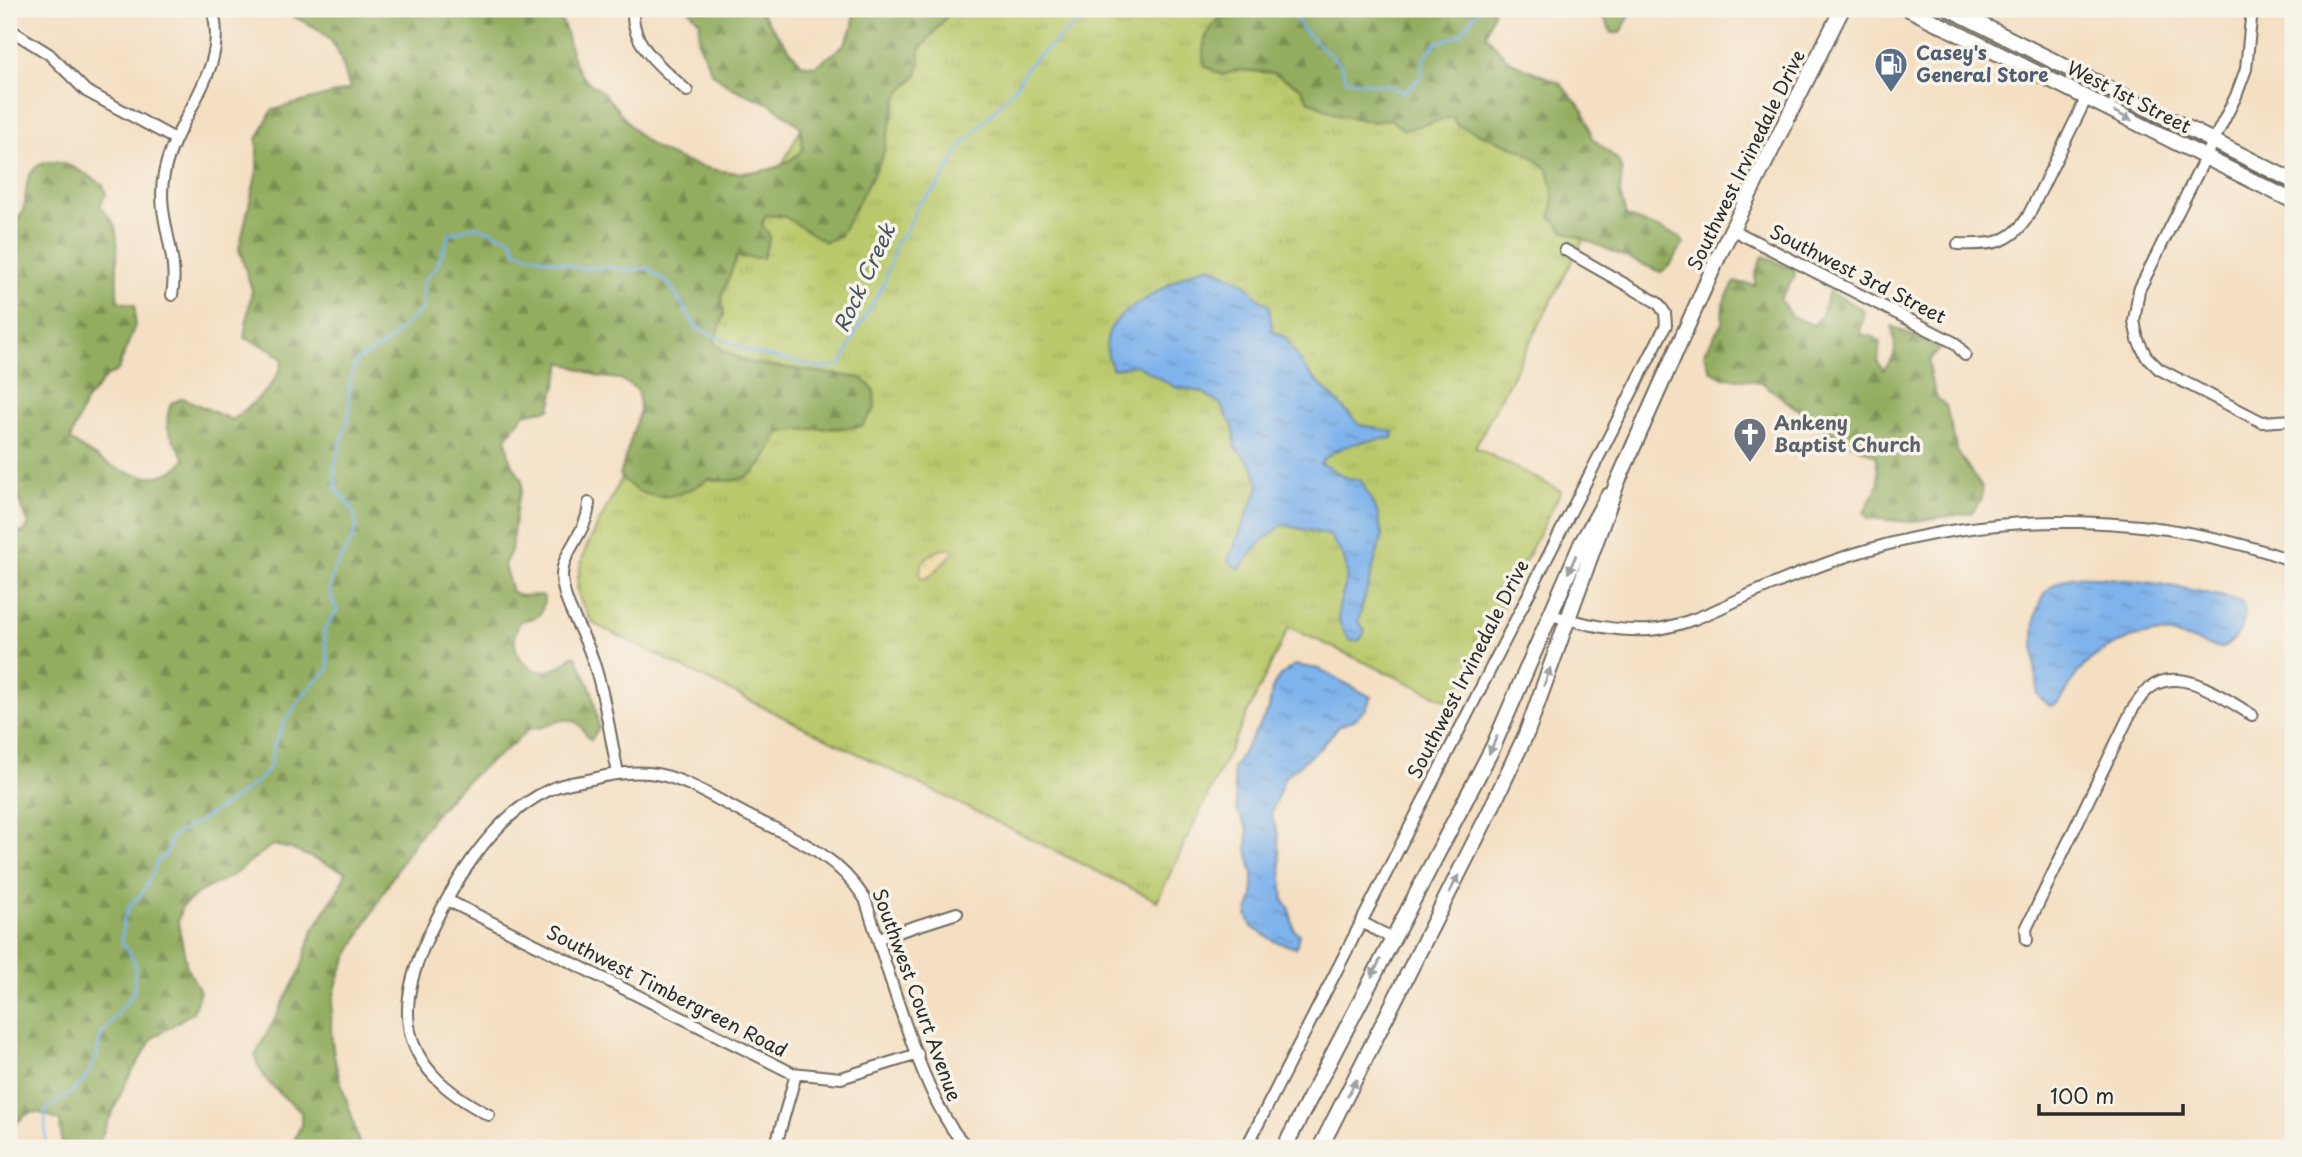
<svg xmlns="http://www.w3.org/2000/svg" width="2302" height="1157" font-family="'Playpen Sans',sans-serif">
<style>
.grass{fill:url(#grass-tufts);stroke:#727a4c;stroke-width:2}
.forest{fill:url(#forest-firs);stroke:#5f6c46;stroke-width:2}
.sand{fill:url(#sand-dots);stroke:#8c8264;stroke-width:2}
.water{fill:url(#water-ripples);stroke:#556f8c;stroke-width:2}
.lines{fill:none;stroke-linecap:round;stroke-linejoin:round}
.stream{stroke:#7fb3ec;stroke-width:2.5}
.minor-casing{stroke:#716a60;stroke-width:14}
.major-casing{stroke:#716a60;stroke-width:18}
.minor{stroke:#fff;stroke-width:10}
.major{stroke:#fff;stroke-width:14}
.oneway{fill:#a0a0a0}
.labels{text-anchor:middle;stroke-width:7;stroke-linejoin:round;paint-order:stroke}
.service-label{font-size:19px;font-weight:bold;fill:#4e5e75;stroke:#f7f3e8;text-anchor:start}
.street-label{font-size:19px;fill:#2b2b2b;stroke:#f7f3e8}
.worship-label{font-size:19px;font-weight:bold;fill:#5b616d;stroke:#f7f3e8;text-anchor:start}
.water-label{font-size:21px;font-style:italic;fill:#445465;stroke:#f7f3e8}
</style>
<defs>
<pattern id="grass-tufts" width="24" height="20" patternUnits="userSpaceOnUse" patternTransform="scale(1.75)"><rect width="24" height="20" fill="#bac96c"/><path d="M3 7l-1-3M5 7V3M7 7l1-3M15 17l-1-3M17 17v-4M19 17l1-3" fill="none" stroke="#a0ad5e"/></pattern>
<pattern id="forest-firs" width="22" height="20" patternUnits="userSpaceOnUse" patternTransform="scale(1.75)"><rect width="22" height="20" fill="#93ad60"/><path d="M5 1l3.5 6h-7zM16 11l3.5 6h-7z" fill="#788d4f"/></pattern>
<pattern id="sand-dots" width="8" height="8" patternUnits="userSpaceOnUse" patternTransform="scale(1.75)"><rect width="8" height="8" fill="#eeda9e"/><path d="M2 2h.1M6 6h.1" fill="none" stroke="#cb8" stroke-width="1.8" stroke-linecap="round"/></pattern>
<pattern id="water-ripples" width="26" height="14" patternUnits="userSpaceOnUse" patternTransform="scale(1.75)"><rect width="26" height="14" fill="#7fb3ec"/><path d="M2 4q2-2 4 0t4 0M15 11q2-2 4 0t4 0" fill="none" stroke="#6892bf"/></pattern>
</defs>
<rect width="100%" height="100%" fill="#f7f3e8"/>
<filter id="ink" filterUnits="userSpaceOnUse"><feTurbulence type="fractalNoise" baseFrequency=".0143" numOctaves="2"/><feDisplacementMap in="SourceGraphic" scale="14" xChannelSelector="R" yChannelSelector="G"/><feConvolveMatrix kernelMatrix="1 2 1 2 8 2 1 2 1" color-interpolation-filters="sRGB"/></filter>
<filter id="wash" filterUnits="userSpaceOnUse"><feTurbulence type="fractalNoise" baseFrequency=".00686" numOctaves="4" result="noise"/><feDisplacementMap in="SourceGraphic" scale="28" xChannelSelector="R" yChannelSelector="G"/><feGaussianBlur stdDeviation="1.57" result="paint"/><feColorMatrix in="noise" values="0 0 0 0 0 0 0 0 0 0 0 0 0 0 0 0 0 1.4 0 .05"/><feComposite in="paint" operator="in"/></filter>
<g filter="url(#wash)">
<rect width="100%" height="100%" fill="#f4dfc2"/>
<!-- grass -->
<path class="grass" d="M862,9H1299L1619,172L1475,447L1561,491L1452,703L1289,627L1157,901L594,624C573,596 574,581 586,548Z"/>
<!-- forest -->
<path class="forest" d="M290,9H554C569,25 567,52 579,72C585,81 595,86 603,93C621,110 632,134 654,147C695,171 768,189 803,149L800,126L770,104L732,88L712,73L698,41L700,22L688,9H758L801,64L815,66C839,50 857,41 853,9H953L920,49C919,55 921,62 919,68C916,81 903,86 897,98L882,158L839,237L825,242L785,217L766,215L762,224L770,237L763,258L737,257L722,295L724,315L714,342L722,350L751,363L862,378L874,390L875,408L862,426C834,431 807,426 779,433C761,467 753,488 709,479C679,499 645,507 620,475L640,409L638,390L620,379L600,377L562,362L550,409L524,414L506,439L510,460L522,480V488L517,503L511,551L504,565L512,592L520,596L542,595L544,598C543,616 539,618 521,621C500,648 536,696 572,656H576L592,691L599,728L591,740C584,735 583,726 576,722C560,714 547,731 530,728C508,751 480,767 457,790C410,837 380,900 348,956C321,1008 330,1056 349,1107C354,1120 355,1135 361,1148H291L301,1125V1112C281,1094 262,1083 255,1056L300,971L313,930L339,888L346,872L291,849L272,845L232,876L199,892L181,908L178,922L187,968L200,991L193,1012L153,1038L127,1080L96,1148H62L60,1121C30,1108 31,1108 9,1131V530L23,533L29,525L9,475V230C14,223 22,216 24,207C27,197 24,186 30,175C46,146 85,173 103,185L106,194L100,206C104,212 111,218 114,224C121,240 114,279 118,301L135,305V325L118,370L105,378L85,402L70,440C101,462 156,498 185,459C173,435 161,432 171,403L183,398L232,420C254,402 276,388 283,360L271,349L244,338L252,290L239,249L257,171V139L272,110L350,89C337,45 336,35 292,16Z
M1235,9H1494L1486,35L1509,61L1560,83L1577,103L1584,111L1592,138L1618,160L1622,171L1620,193L1626,216L1679,236L1684,243L1670,265L1661,272L1564,231L1551,217L1554,196L1548,169L1524,151L1457,125L1452,117L1404,130L1390,119L1374,122L1337,115L1308,100L1300,87L1273,73L1239,70L1222,75L1205,66C1198,39 1211,21 1235,9Z
M1590,9H1632L1621,33H1612L1603,16Z
M1763,256L1794,270L1795,276L1780,299L1791,316L1813,325L1822,315L1829,291L1864,310L1860,334L1874,337L1880,342L1878,362L1883,370C1901,352 1894,347 1892,326L1941,348L1929,361L1930,376L1937,398L1946,406L1957,451L1982,488V498L1972,513L1908,522L1868,518L1864,512L1879,483L1876,456L1829,433L1761,382L1723,377L1710,370L1704,353L1722,323L1723,303L1735,282L1755,285V273Z"/>
<!-- sand -->
<path class="sand" d="M943,549H952L954,553L928,578L921,579C916,564 929,553 943,549Z"/>
<!-- water -->
<path class="water" d="M1209,266L1245,283L1259,299L1269,305L1272,330L1285,337L1306,370L1360,425L1394,432L1393,438C1367,440 1337,444 1320,463L1349,479L1361,480L1378,514L1382,536L1358,621L1365,631L1360,640L1351,641C1321,609 1356,591 1344,559C1341,551 1334,542 1329,535L1283,525L1261,542L1239,569L1228,561L1259,487L1253,466L1235,447L1234,428L1220,404L1202,392L1175,387L1136,365L1113,369C1092,327 1125,312 1155,293C1173,282 1189,271 1209,266Z
M2076,576C2133,578 2185,587 2241,601C2251,616 2238,641 2222,648C2208,647 2194,640 2180,636C2144,627 2100,645 2077,674C2068,685 2065,703 2050,706L2037,695C2037,653 2018,586 2076,576Z
M1294,665L1319,669L1371,697L1366,709L1354,720L1339,726L1320,748L1285,777L1271,814L1278,834L1284,902L1289,907L1294,930L1299,934L1296,948L1274,941L1252,927L1247,915L1253,897V875L1247,849L1248,829L1237,811L1233,769L1269,709L1272,689L1278,678Z"/>
<g class="lines">
<!-- stream -->
<path class="stream" d="M1282,9L1297,19L1302,29L1340,64L1347,80L1388,86L1404,92L1421,77L1424,58L1436,43L1460,35L1479,9
M46,1148L45,1110L74,1091L85,1079L96,1059L101,1035L134,992L135,961L122,944L123,922L130,905L141,895L153,873L157,861C167,857 169,848 171,837C193,825 262,786 271,764C272,759 272,753 273,748C284,720 305,687 329,669L324,630L337,611C335,605 330,596 330,590C331,549 383,535 337,491L334,466L349,416L350,380L356,361L382,347L424,308L422,283L436,268L450,234L475,226L512,239L516,251L583,269L615,267L623,271L648,268L671,286L696,327L753,353L822,368L841,365L856,332L884,284L897,240L904,235L919,203L937,188L962,146L1013,90L1031,62L1084,18L1112,9"/>
</g>
</g>
<g filter="url(#ink)">
<g class="lines">
<defs>
<path id="minor" d="M633,9C630,46 663,68 687,91
M2252,9L2246,69L2236,96L2139,290L2134,321L2138,340L2146,356L2159,369L2262,422L2293,420
M9,29L49,54L86,91L175,139
M1731,229L1955,343L1965,355
M1958,244C1989,245 2011,245 2028,216L2087,97
M172,295C180,253 155,217 164,174C175,116 231,70 212,9
M589,503C588,532 561,552 562,577C563,602 579,625 588,647C604,686 609,732 618,773
M1550,615C1582,623 1615,632 1649,630C1685,627 1720,608 1753,593C1790,577 1828,561 1867,550C2003,510 2159,512 2293,561
M447,900L792,1073L841,1078L918,1054
M1361,922L1392,938
M879,938L957,913
M2027,940L2026,929L2132,710C2137,703 2143,693 2150,688C2180,664 2225,699 2252,715
M489,1115C392,1065 392,1006 437,918C463,868 498,813 551,789C563,783 579,782 592,779C611,774 629,771 649,773C684,776 720,802 751,817C798,840 836,854 865,899C885,957 925,1113 969,1148
M775,1148L796,1074
M1246,1148L1666,325L1665,313L1658,303L1565,250"/>
<path id="major" d="M1909,9L2293,201
M1950,9L2293,181
M1284,1148L1493,747L1581,544L1608,496
M1320,1148L1489,813L1527,732L1617,483L1719,255L1842,9"/>
</defs>
<!-- minor casing -->
<use href="#minor" class="minor-casing"/>
<!-- major casing -->
<use href="#major" class="major-casing"/>
<!-- minor -->
<use href="#minor" class="minor"/>
<!-- major -->
<use href="#major" class="major"/>
</g>
<!-- one-way arrows -->
<defs><path id="oneway-solid" d="M-6-.8H1V-3.2L6.5 0L1 3.2V.8H-6Z" transform="scale(1.75)"/></defs>
<g class="oneway">
<use href="#oneway-solid" transform="translate(2123 116) rotate(27)"/>
<use href="#oneway-solid" transform="translate(1572 564) rotate(114)"/>
<use href="#oneway-solid" transform="translate(1547 677) rotate(-70)"/>
<use href="#oneway-solid" transform="translate(1493 745) rotate(115)"/>
<use href="#oneway-solid" transform="translate(1454 884) rotate(-63)"/>
<use href="#oneway-solid" transform="translate(1376 968) rotate(117)"/>
<use href="#oneway-solid" transform="translate(1352 1088) rotate(-62)"/>
</g>
</g>
<!-- icons -->
<defs>
<symbol id="fuel-pin" viewBox="-11 -11 22 30"><path d="M0 17L-7.5 6A9.5 9.5 0 1 1 7.5 6Z" fill="#5c6f8a" stroke="#f7f3e8"/><path d="M-5.5-6h7V0h2V4h1.3V-2.5L3-4.5l.8-.8L6-3V5H2.5V1h-1V6h-7ZM-4.2-4.7v3.2H.2V-4.7Z" fill="#fff"/></symbol>
<symbol id="church-pin" viewBox="-11 -11 22 30"><path d="M0 17L-7.5 6A9.5 9.5 0 1 1 7.5 6Z" fill="#6b7280" stroke="#f7f3e8"/><path d="M-1.2-6h2.4v3.5h3.3v2.4h-3.3V6h-2.4V-.1h-3.3v-2.4h3.3Z" fill="#fff"/></symbol>
</defs>
<g fill-rule="evenodd">
<use href="#fuel-pin" x="1872" y="45" width="38" height="52"/>
<use href="#church-pin" x="1731" y="415" width="38" height="52"/>
</g>
<g class="labels">
<!-- service labels -->
<g class="service-label">
<text x="1916" y="60">Casey's<tspan x="1916" dy="22">General Store</tspan></text>
</g>
<!-- street labels -->
<g class="street-label">
<text transform="translate(2129 97) rotate(27)" y="7">West 1st Street</text>
<text transform="translate(1746 160) rotate(-64)" y="7">Southwest Irvinedale Drive</text>
<text transform="translate(1858 274) rotate(27)" y="7">Southwest 3rd Street</text>
<text transform="translate(1468 669) rotate(-63)" y="7">Southwest Irvinedale Drive</text>
<text transform="translate(667 991) rotate(27)" y="7">Southwest Timbergreen Road</text>
<text transform="translate(917 995) rotate(70)" y="7">Southwest Court Avenue</text>
</g>
<!-- worship labels -->
<g class="worship-label">
<text x="1774" y="430">Ankeny<tspan x="1774" dy="22">Baptist Church</tspan></text>
</g>
<!-- water labels -->
<g class="water-label">
<text transform="translate(865 278) rotate(-65)" y="7">Rock Creek</text>
</g>
</g>
<!-- margin -->
<rect width="2302" height="1157" fill="none" stroke="#f7f3e8" stroke-width="35"/>
<!-- scale -->
<path d="M2039 1104v10h144v-10" fill="none" stroke="#2b2b2b" stroke-width="3.5"/>
<text x="2050" y="1104" font-size="21" fill="#2b2b2b" stroke="#f7f3e8" stroke-width="5" paint-order="stroke">100 m</text>
</svg>
